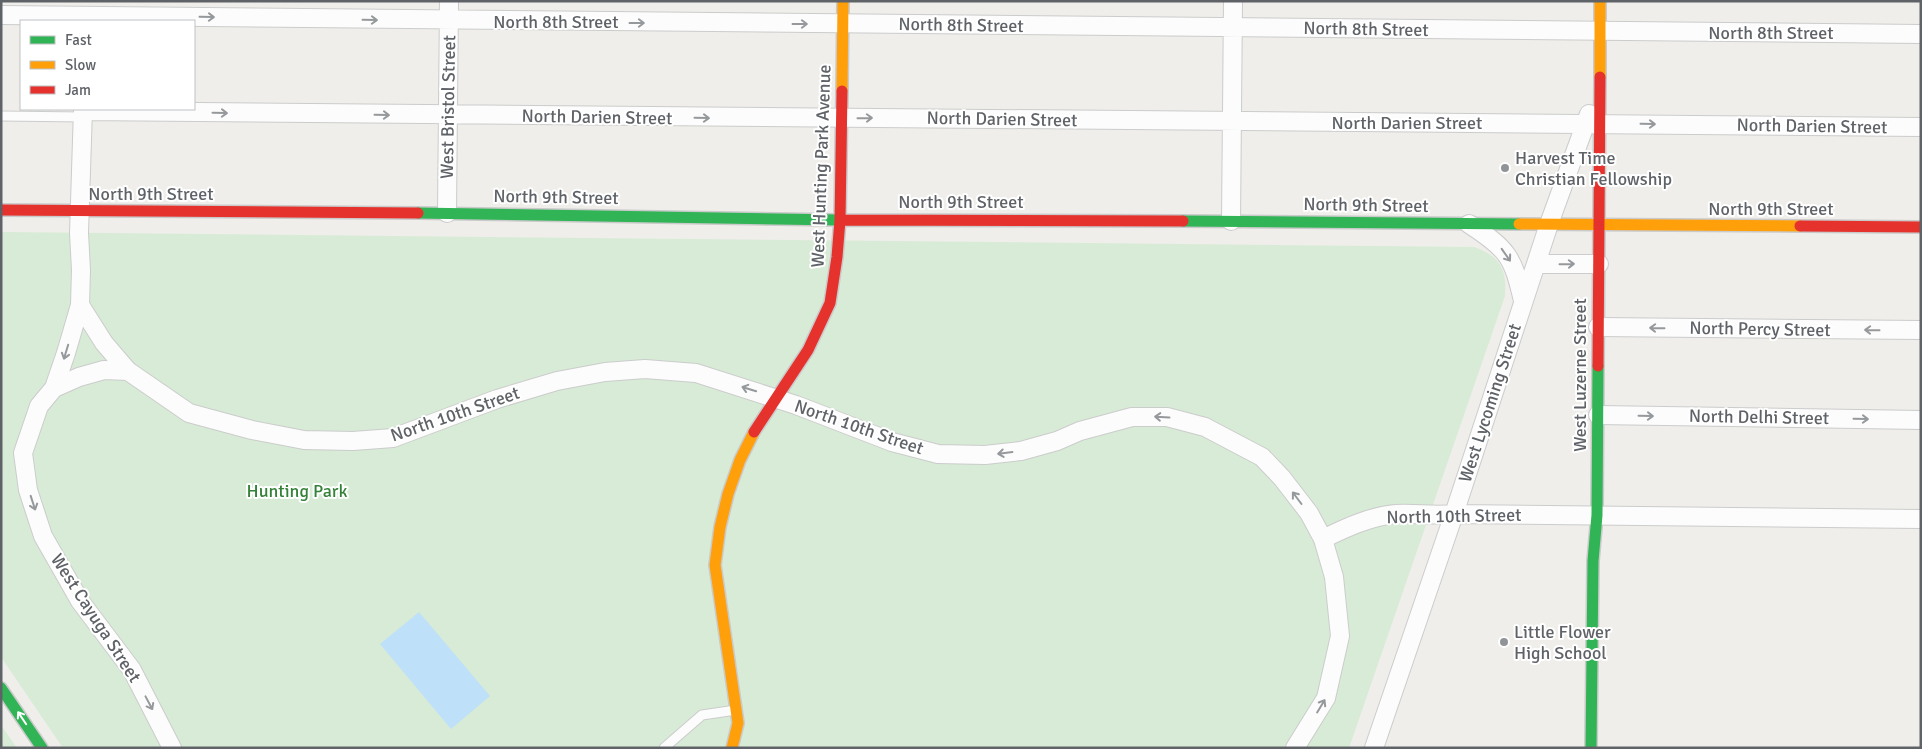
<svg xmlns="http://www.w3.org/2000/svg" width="1922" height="749" font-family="Signika,sans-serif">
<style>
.green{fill:#d8ebd6}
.water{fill:#bfe0f9}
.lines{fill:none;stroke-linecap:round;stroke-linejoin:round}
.lane-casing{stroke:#cbcccc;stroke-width:11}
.street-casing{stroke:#cbcccc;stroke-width:20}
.fast-casing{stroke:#cacacb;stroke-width:14}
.slow-casing{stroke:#cacacb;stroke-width:14}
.jam-casing{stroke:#cacacb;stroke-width:14}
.lane{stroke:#fdfcfc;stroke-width:9}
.street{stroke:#fdfcfc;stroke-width:18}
.fast{stroke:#30b455;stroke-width:11}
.slow{stroke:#ff9f0a;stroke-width:11}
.jam{stroke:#e5322d;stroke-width:11}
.oneway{stroke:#96999c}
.oneway2{stroke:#fff}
.poi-dot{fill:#919496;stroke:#fff;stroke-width:2}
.labels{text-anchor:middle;stroke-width:4;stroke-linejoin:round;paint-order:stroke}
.street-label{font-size:18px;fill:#5f6368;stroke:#fff}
.poi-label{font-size:18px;fill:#5f6368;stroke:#fff;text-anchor:start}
.park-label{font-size:18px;fill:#348238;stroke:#fff}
</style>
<rect width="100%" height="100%" fill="#efeeea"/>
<!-- green -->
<path class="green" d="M1,232L1474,247C1500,256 1507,269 1505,296L1349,748H63L1,657Z
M1,725L17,748H1Z"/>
<!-- water -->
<path class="water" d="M419,612L490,696L451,729L380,644Z"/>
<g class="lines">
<defs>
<path id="lane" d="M1,116L83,117
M664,748L702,715L736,710"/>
<path id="street" d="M1,15L1921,34
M83,109L79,233L81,270L80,305L66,353L54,388L39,406L23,453L28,490L43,536L80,601L132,670L172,748
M83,111L1921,127
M447,213L449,1
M1231,221L1233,1
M1469,224C1508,249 1513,257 1523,301
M1536,264H1599
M80,305L104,343L128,371
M1598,327L1921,330
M54,388L79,377L104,370L128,371L189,413L252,430L304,440L353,441L393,438L497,399L557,381L605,372L645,369L696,373L796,405L892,442L938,454L985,455L1021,451L1057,441L1080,431L1132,417H1167L1205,427L1262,457L1282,478L1309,513L1323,539L1334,577L1340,636L1326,698L1295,748
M1598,415L1921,420
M1323,539C1345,528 1371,516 1396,514C1415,513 1434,516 1454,514L1921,519
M1374,748L1454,514L1549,224L1589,114"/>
<path id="fast" d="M418,213L840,220
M1183,221L1519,224
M1,688L42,748
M1591,748L1593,561L1597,515L1598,366"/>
<path id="slow" d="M1600,77V1
M842,91L843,1
M1519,224L1800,226
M732,748L738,723L715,565L720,527L728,494L740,460L754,432"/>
<path id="jam" d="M1,210L418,213
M840,220L1183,221
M1800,226L1921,227
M1598,366L1600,77
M754,432L808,350L830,303L837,257L840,220L842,91"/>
</defs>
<!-- lane casing -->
<use href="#lane" class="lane-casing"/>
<!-- street casing -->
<use href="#street" class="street-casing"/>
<!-- fast casing -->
<use href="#fast" class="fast-casing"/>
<!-- slow casing -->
<use href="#slow" class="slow-casing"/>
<!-- jam casing -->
<use href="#jam" class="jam-casing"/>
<!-- lane -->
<use href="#lane" class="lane"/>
<!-- street -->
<use href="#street" class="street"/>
<!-- fast -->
<use href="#fast" class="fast"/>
<!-- slow -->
<use href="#slow" class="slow"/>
<!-- jam -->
<use href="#jam" class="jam"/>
</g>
<!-- one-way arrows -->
<defs><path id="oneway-shaft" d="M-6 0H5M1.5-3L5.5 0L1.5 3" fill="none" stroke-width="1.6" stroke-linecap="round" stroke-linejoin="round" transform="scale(1.25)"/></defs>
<g class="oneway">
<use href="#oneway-shaft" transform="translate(207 17) rotate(1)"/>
<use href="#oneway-shaft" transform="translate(370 20) rotate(1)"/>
<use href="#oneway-shaft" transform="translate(637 23)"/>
<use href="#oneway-shaft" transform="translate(800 24)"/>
<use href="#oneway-shaft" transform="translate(220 113) rotate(1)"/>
<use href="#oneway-shaft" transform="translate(382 115) rotate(1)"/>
<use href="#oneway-shaft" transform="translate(702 118) rotate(1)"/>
<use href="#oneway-shaft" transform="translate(865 118) rotate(-1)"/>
<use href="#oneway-shaft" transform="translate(1648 124) rotate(1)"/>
<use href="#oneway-shaft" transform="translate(1506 255) rotate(55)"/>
<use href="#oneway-shaft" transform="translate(1567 264) rotate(-1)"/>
<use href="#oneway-shaft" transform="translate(1657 328) rotate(-179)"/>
<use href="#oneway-shaft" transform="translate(1872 330) rotate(-179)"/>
<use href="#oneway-shaft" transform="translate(66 352) rotate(107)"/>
<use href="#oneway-shaft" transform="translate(749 389) rotate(-163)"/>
<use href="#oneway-shaft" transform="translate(1646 416) rotate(1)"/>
<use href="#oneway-shaft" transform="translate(1162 417) rotate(-177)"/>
<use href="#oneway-shaft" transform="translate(1861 419) rotate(1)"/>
<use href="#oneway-shaft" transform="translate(1005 453) rotate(173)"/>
<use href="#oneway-shaft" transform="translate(1297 498) rotate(-127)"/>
<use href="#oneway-shaft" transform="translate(33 503) rotate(72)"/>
<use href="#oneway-shaft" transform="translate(149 703) rotate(62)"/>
<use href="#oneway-shaft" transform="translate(1321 706) rotate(-59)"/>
</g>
<use class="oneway2" href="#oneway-shaft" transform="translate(22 718) rotate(-124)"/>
<!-- markers -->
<g class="poi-dot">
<circle cx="1505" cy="168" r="5"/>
<circle cx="1504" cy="642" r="5"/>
</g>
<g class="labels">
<!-- street labels -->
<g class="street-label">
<text x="556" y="28">North 8th Street</text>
<text transform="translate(961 25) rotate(1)" y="6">North 8th Street</text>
<text transform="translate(1366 29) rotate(1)" y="6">North 8th Street</text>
<text x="1771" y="39">North 8th Street</text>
<text transform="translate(448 107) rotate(-89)" y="6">West Bristol Street</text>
<text transform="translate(597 117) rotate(1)" y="6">North Darien Street</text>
<text transform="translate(1002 119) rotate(1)" y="6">North Darien Street</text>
<text x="1407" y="129">North Darien Street</text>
<text transform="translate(1812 126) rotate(1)" y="6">North Darien Street</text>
<text transform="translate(821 166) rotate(-88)" y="6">West Hunting Park Avenue</text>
<text x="151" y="200">North 9th Street</text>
<text transform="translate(556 197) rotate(1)" y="6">North 9th Street</text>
<text x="961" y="208">North 9th Street</text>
<text transform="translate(1366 205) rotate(1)" y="6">North 9th Street</text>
<text x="1771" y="215">North 9th Street</text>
<text transform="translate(1760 329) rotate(1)" y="6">North Percy Street</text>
<text transform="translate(1580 375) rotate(-90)" y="6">West Luzerne Street</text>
<text transform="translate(1490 403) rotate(-72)" y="6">West Lycoming Street</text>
<text transform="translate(455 414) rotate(-19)" y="6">North 10th Street</text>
<text transform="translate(1759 417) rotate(1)" y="6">North Delhi Street</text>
<text transform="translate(859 427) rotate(19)" y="6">North 10th Street</text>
<text transform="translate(1454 516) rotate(-1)" y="6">North 10th Street</text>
<text transform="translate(96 618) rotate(57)" y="6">West Cayuga Street</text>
</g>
<!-- poi labels -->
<g class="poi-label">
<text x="1515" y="164">Harvest Time<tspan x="1515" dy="21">Christian Fellowship</tspan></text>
<text x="1514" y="638">Little Flower<tspan x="1514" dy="21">High School</tspan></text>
</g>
<!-- park labels -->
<g class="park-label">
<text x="297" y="497">Hunting Park</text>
</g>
</g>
<!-- border -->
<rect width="1922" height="749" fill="none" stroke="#5f6368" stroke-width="5"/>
<!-- legend -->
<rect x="20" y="20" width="175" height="90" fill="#ffffff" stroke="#bfc1c3"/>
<rect x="30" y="36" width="25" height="8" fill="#30b455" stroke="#bfc1c3"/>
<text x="65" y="45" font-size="15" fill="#5f6368">Fast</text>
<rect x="30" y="61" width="25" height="8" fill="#ff9f0a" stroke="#bfc1c3"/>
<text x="65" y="70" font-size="15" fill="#5f6368">Slow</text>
<rect x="30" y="86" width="25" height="8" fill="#e5322d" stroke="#bfc1c3"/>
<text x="65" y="95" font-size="15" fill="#5f6368">Jam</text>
</svg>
